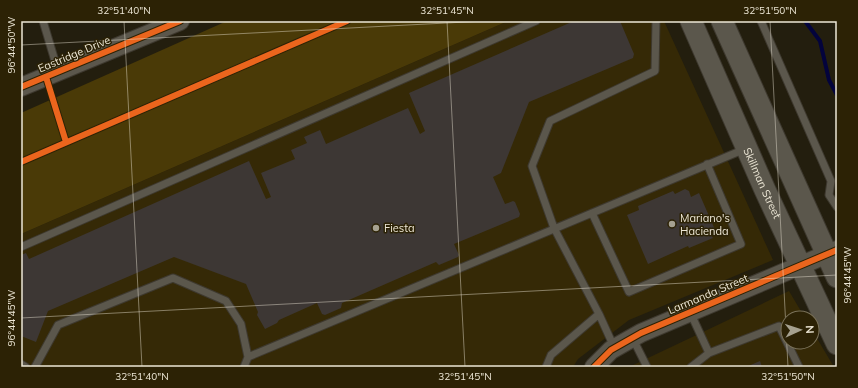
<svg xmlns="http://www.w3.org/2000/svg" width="858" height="388" font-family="Mulish,sans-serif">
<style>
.built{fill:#352906}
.green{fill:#4a3a07}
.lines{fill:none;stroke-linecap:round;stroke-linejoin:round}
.stream{stroke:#03033c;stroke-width:4}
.building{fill:#3d3734}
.service-casing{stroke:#3e392f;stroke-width:9}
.tertiary-casing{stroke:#3e392f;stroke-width:20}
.secondary-casing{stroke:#3e392f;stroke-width:23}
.service{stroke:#5b574c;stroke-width:7}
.tertiary{stroke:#5b574c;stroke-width:18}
.secondary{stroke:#5b574c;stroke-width:21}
.cycleway-casing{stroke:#2c2205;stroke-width:8}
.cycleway{stroke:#eb651d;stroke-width:6}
.ticks{fill:none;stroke:#ede7d6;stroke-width:1;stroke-opacity:0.45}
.poi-dot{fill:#a6a190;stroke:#2c2205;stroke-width:1.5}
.labels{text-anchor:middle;stroke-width:3;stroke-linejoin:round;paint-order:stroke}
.street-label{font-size:11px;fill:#ede7d6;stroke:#2c2205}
.poi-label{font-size:11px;fill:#ede7d6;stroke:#2c2205;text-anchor:start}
.neatline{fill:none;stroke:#ede7d6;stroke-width:1.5}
.ticks-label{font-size:10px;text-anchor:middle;fill:#ede7d6}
</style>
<rect width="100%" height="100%" fill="#231e0e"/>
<!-- built -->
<path class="built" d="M508,21H664L773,260L629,320L578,359L573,367H21V234Z
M789,291L805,318H788V342H812V330L834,367H629Z"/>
<!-- green -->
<path class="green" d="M227,21H508L21,234V113Z"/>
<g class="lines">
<!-- stream -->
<path class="stream" d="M805,21L820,41L829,80L837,95"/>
</g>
<!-- building -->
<path class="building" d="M574,21H620L634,54L633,58L529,102L501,173L493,177L505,204L513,201L515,202L520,214L519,217L454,244L459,255L458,257L439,265L436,262L342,303L341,308L325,315L322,314L317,303L279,320L277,323L265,329L257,315L258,312L246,284L174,257L48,311L36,342L21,336V255L26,253L29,259L249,161L266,199L271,197L261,173L295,159L291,150L307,143L304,137L320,130L326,144L408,108L420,134L425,131L409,93Z
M685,189L689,191L691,197L699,193L716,232L711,235L713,238L689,248L688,246L648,264L627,215L639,210L638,206L673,191L675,194Z
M760,361L762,367H746Z"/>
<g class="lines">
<defs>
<path id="service" d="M43,21L58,71
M761,21L831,181L829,195L837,207
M592,213L629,292L741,244L707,164
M21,247L536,21
M690,312L709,353
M599,314L554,228L532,166L550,121L655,71L656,21
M633,339L647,367
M21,364L26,367
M35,367L58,325L173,278L226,301L241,324L248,357
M244,367L248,357L745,149
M546,367L551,355L599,314L614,347
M691,367L709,353L779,326L799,367"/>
<path id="tertiary" d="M21,87L180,21
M594,367L611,350L641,333L837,250"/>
<g id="secondary">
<path id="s1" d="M691,21L765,190L837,344"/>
<path d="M722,21L837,277"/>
</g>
</defs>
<!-- service casing -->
<use href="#service" class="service-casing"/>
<!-- tertiary casing -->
<use href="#tertiary" class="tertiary-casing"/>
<!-- secondary casing -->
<use href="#secondary" class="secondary-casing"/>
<!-- service -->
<use href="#service" class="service"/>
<!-- tertiary -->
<use href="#tertiary" class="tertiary"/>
<!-- secondary -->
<use href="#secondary" class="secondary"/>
<defs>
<path id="cycleway" d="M46,77L66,142
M21,87L180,21
M21,162L347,21
M594,367L611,350L641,333L837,250"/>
</defs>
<!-- cycleway casing -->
<use href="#cycleway" class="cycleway-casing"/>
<!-- cycleway -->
<use href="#cycleway" class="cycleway"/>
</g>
<!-- ticks -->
<path class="ticks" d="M124,21L142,367M447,21L465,367M770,21L788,367M21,45L485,21M21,318L837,275"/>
<!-- markers -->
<g class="poi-dot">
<circle cx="672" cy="224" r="4"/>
<circle cx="376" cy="228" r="4"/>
</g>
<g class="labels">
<!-- street labels -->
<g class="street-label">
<text transform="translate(74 54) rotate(-23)" y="4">Eastridge Drive</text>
<text dy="4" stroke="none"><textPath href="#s1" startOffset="177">Skillman Street</textPath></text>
<text transform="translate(708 294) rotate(-23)" y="4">Larmanda Street</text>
</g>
<!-- poi labels -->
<g class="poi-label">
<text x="680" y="222">Mariano's<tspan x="680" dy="13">Hacienda</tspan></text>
<text x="384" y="232">Fiesta</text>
</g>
</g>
<!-- border -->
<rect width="858" height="388" fill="none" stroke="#2c2205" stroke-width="44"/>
<!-- north arrow -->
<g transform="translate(800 330) rotate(87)"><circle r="19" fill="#2c2205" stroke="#797159"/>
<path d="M0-3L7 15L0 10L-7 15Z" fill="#a6a190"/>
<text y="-6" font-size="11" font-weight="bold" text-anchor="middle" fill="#ede7d6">N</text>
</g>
<rect x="22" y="22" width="814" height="344" class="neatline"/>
<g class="ticks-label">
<text x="124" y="14">32°51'40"N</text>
<text x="447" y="14">32°51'45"N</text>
<text x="770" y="14">32°51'50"N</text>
<text transform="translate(11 45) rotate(-90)" y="4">96°44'50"W</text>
<text transform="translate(847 275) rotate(-90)" y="4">96°44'45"W</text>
<text transform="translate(11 318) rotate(-90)" y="4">96°44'45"W</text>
<text x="142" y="380">32°51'40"N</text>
<text x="465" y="380">32°51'45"N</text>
<text x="788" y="380">32°51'50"N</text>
</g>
</svg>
